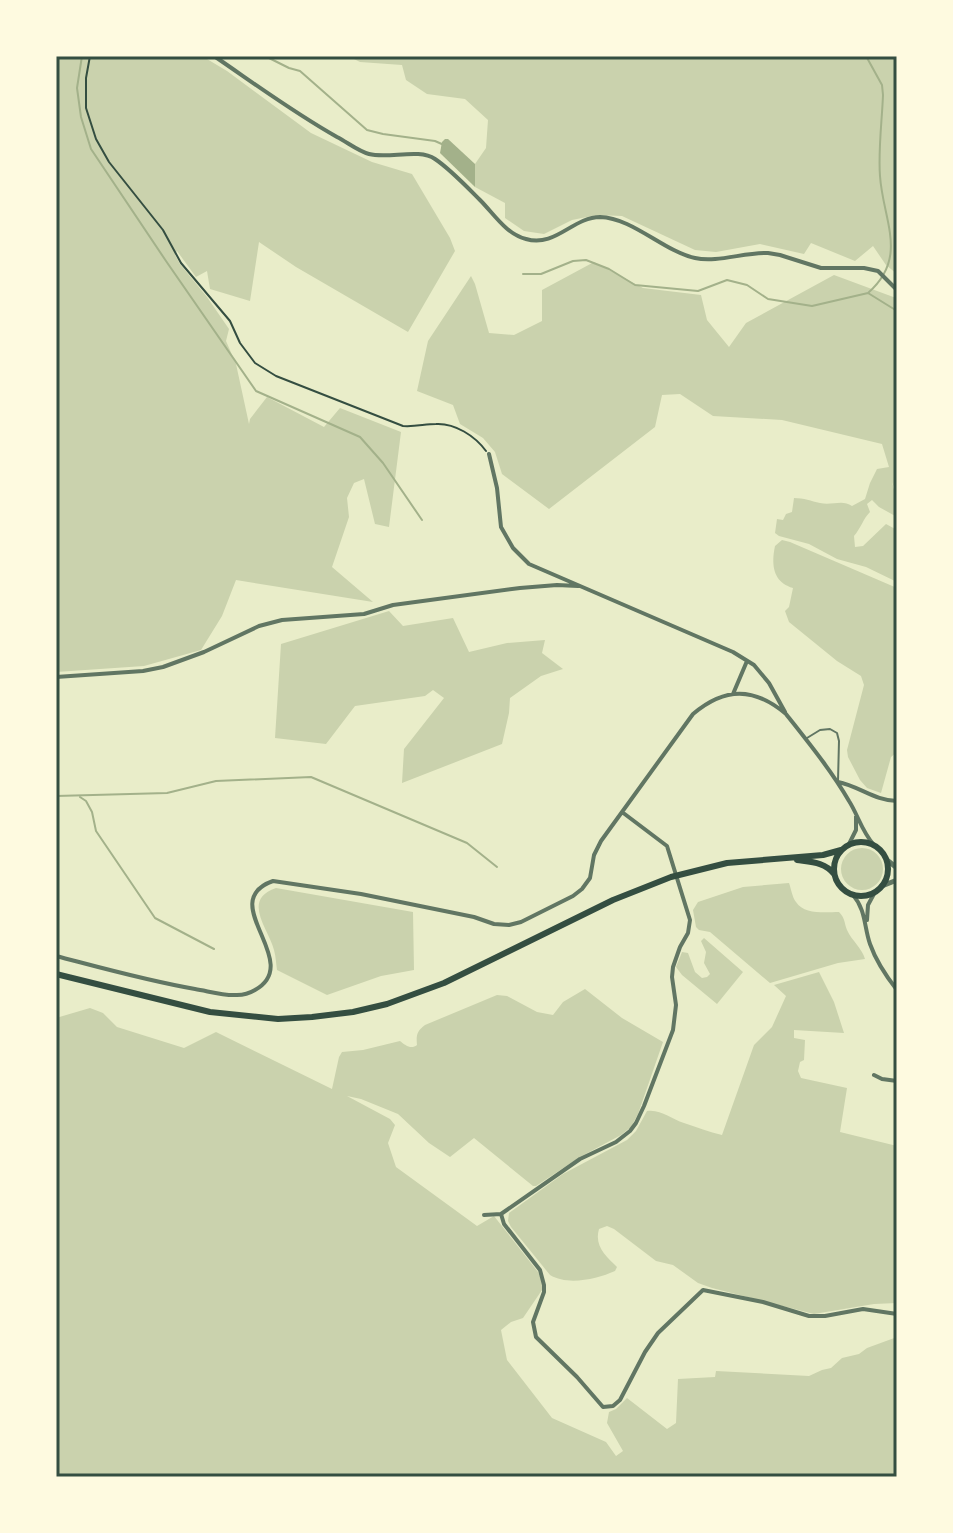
<svg xmlns="http://www.w3.org/2000/svg" width="953" height="1533" font-family="Jost,sans-serif">
<style>
.green{fill:#cad2ad}
.water{fill:#a3b18a}
.lines{fill:none;stroke-linecap:round;stroke-linejoin:round}
.stream{stroke:#a3b18a;stroke-width:2}
.path{stroke:#344e41;stroke-width:2}
.service{stroke:#617663;stroke-width:2}
.minor{stroke:#617663;stroke-width:4}
.tertiary{stroke:#617663;stroke-width:5}
.primary{stroke:#344e41;stroke-width:6}
.neatline{fill:none;stroke:#344e41;stroke-width:3}
</style>
<rect width="100%" height="100%" fill="#e9edc9"/>
<!-- green -->
<path class="green" d="M56,56H202L227,71L311,133L372,162L412,174L450,238L455,251L408,332L296,267L259,242L250,301L210,289L207,271L196,277L177,251L175,255L180,264L207,297L229,329L226,341L236,364L249,424L250,419L267,397L324,427L340,408L401,432L389,527L375,524L364,479L354,483L347,498L349,517L332,567L373,602L236,580L222,616L201,650L144,666L56,672Z
M348,56H897V274L886,265L873,246L855,261L811,243L804,254L760,244L716,252L695,250L622,216L597,215L572,220L544,234L524,231L505,218V203L475,187V164L486,148L488,120L465,99L427,94L406,80L402,65L360,62Z
M594,262L643,288L701,295L707,320L729,347L746,323L834,275L896,298L897,495L892,482L897,501V517L879,507L872,500L867,504L870,512C863,519 861,528 854,536L855,547L863,546L886,524L897,530V582L866,567L837,559L809,544L779,536L775,533L777,519L783,520L786,514L792,512L794,498C804,498 811,501 820,503C832,506 842,499 852,506L865,499L870,483L877,469L889,467L882,444L782,420L713,416L680,394L662,395L655,427L549,509L502,474L495,452L483,438L460,424L453,405L417,391L428,341L471,276L475,284L489,333L514,335L542,321V290Z
M782,540L790,542L897,588V752L891,757L881,793L867,788L860,780L848,757L847,750L864,685L861,676L837,661L789,622L785,611L789,607L793,588C773,582 771,565 775,546Z
M389,611L403,626L453,618L469,652L507,643L545,640L542,653L563,669L541,676L510,698L509,713L502,744L402,783L404,749L444,698L433,690L425,696L355,706L326,744L275,738L281,644Z
M841 869a21 21 0 1 1 42 0a21 21 0 1 1-42 0Z
M789,883C791,888 792,897 796,902C804,915 826,912 839,912C845,918 844,922 847,930C852,941 862,948 865,959L838,963L770,983L710,932L699,930L696,927L693,910L698,902L743,887Z
M276,888L413,912L414,970L381,976L327,995L277,970C276,964 276,957 274,950C269,929 241,900 276,888Z
M704,938L743,972L717,1004L682,975L676,967L682,952L688,953L695,972L702,978L707,977L710,974L704,963L706,952L701,941Z
M819,972L834,1002L844,1033L794,1030V1038L805,1040L804,1060L800,1062L798,1071L801,1078L847,1088L840,1132L897,1146V1303L874,1304L814,1314L712,1288L698,1283L673,1265L656,1261L614,1229L607,1226L599,1229C594,1246 606,1256 617,1267L615,1271C597,1279 568,1286 550,1275L511,1227L508,1221L509,1213L563,1174L627,1140L636,1131L647,1111C661,1109 671,1119 684,1123C697,1127 709,1132 722,1135L754,1045L772,1027L786,996L774,985Z
M585,989L622,1018L663,1042L638,1114L631,1127L621,1135L580,1157L536,1186H533L474,1138L450,1157L429,1143L398,1114L361,1099L347,1096L390,1119L395,1125L388,1143L396,1167L477,1226L494,1216L538,1272L542,1280V1290L523,1318L511,1322L501,1330L507,1360L552,1418L606,1442L616,1456L623,1451L607,1423L609,1412L616,1409L627,1398L667,1429L676,1423L678,1379L715,1377L716,1371L809,1376L822,1370L831,1368L842,1358L859,1354L867,1348L897,1337V1477H56V1018L90,1008L103,1013L117,1027L184,1048L216,1032L332,1089L339,1057L342,1052L363,1050L400,1041C405,1045 411,1050 417,1045C416,1035 417,1031 425,1025L497,995L507,996L537,1012L553,1015L563,1002Z"/>
<!-- water -->
<path class="water" d="M445,139H448L475,164V187L440,153L442,142Z"/>
<g class="lines">
<!-- stream -->
<path class="stream" d="M82,56L77,88L81,117L91,149L166,261L256,391L360,437L383,463L422,520
M265,56L289,68L300,71L367,130L383,134L435,141L444,145
M866,56L882,85L883,95C882,121 878,151 880,176C883,221 909,257 868,293
M523,274H541L573,261L586,260L609,269L635,285L698,291L727,280L747,285L768,299L812,306L868,293L897,311
M56,796L167,793L216,781L311,777L467,843L497,867
M80,797L86,801L92,812L96,831L155,918L214,949"/>
<!-- path -->
<path class="path" d="M90,56L86,78V108L96,139L109,162L163,230L181,263L230,321L240,343L255,363L276,376L403,426C415,427 425,424 436,424C455,423 475,436 486,451"/>
<!-- service -->
<path class="service" d="M807,738L820,730L830,729L837,733L839,741L838,781"/>
<!-- minor -->
<path class="minor" d="M214,56C255,84 294,113 337,137C347,142 358,151 369,154C389,159 419,148 435,159C450,169 467,187 480,200C494,214 506,234 526,239C555,248 573,217 600,217C633,218 663,251 695,258C717,263 745,252 768,253L780,255L821,268H864L878,271L897,290
M489,454L497,488L501,527L513,548L529,564L733,652L754,665L769,683L785,712
M56,677L143,671L163,667L204,652L259,626L282,620L364,614L393,605L520,588L557,585L578,586
M733,694L747,661
M838,782C859,786 875,801 897,801
M849,844L856,830V816
M853,895C866,910 864,927 870,944C876,961 886,976 897,990
M867,920L868,905L875,892
M56,956C102,968 148,981 195,989C208,991 223,996 237,995C244,995 250,993 255,990C305,962 214,902 273,881L361,894L474,917L494,924L509,925L521,922L573,896L582,889L590,878L594,855L601,841L693,714C725,687 754,687 786,714C808,742 831,770 849,801C858,815 862,832 874,845
M874,1075L882,1079L897,1081
M501,1214L504,1224L540,1270L544,1285V1292L533,1322L536,1337L577,1377L603,1407L613,1406L620,1400L645,1352L658,1333L703,1290L763,1302L809,1316H825L863,1309L897,1314
M484,1215L501,1214L580,1159L616,1142L630,1131L636,1123L644,1106L673,1030L676,1005L672,977L673,967L680,947L688,933L690,920L667,846L622,812"/>
<!-- tertiary -->
<path class="tertiary" d="M887,860L897,868
M882,886L897,880"/>
<!-- primary -->
<path class="primary" d="M834 869a27 27 0 1 1 54 0a27 27 0 1 1-54 0Z
M797,860C811,862 825,862 834,874
M56,974L210,1012L278,1019L312,1017L353,1012L387,1004L444,983L613,900L671,877L727,863L823,855L841,850"/>
</g>
<!-- border -->
<rect width="953" height="1533" fill="none" stroke="#fefae0" stroke-width="116"/>
<rect x="58" y="58" width="837" height="1417" class="neatline"/>
</svg>
